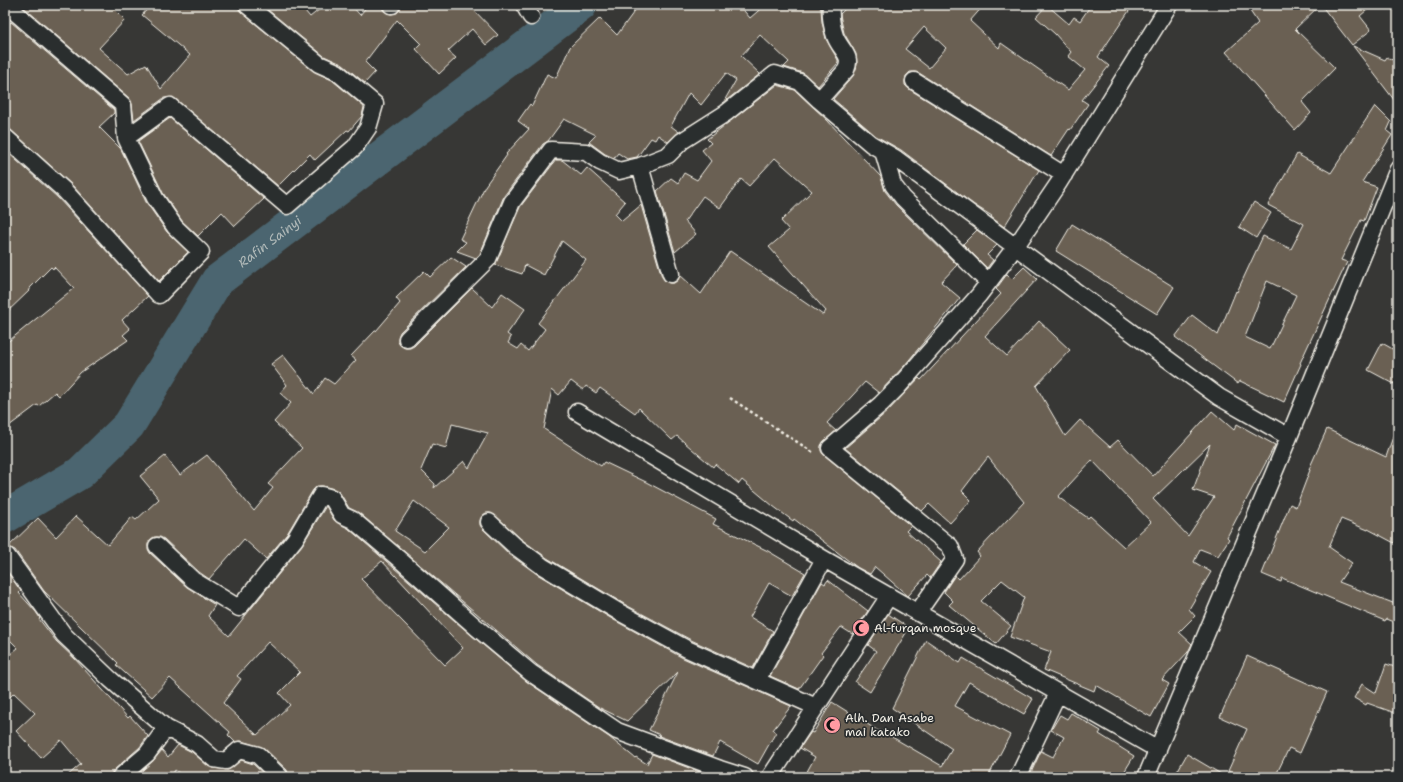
<svg xmlns="http://www.w3.org/2000/svg" width="1403" height="782" font-family="'Shantell Sans',sans-serif">
<style>
.lines{fill:none;stroke-linecap:round;stroke-linejoin:round}
.river{stroke:#4b656f;stroke-width:33}
.building{fill:#6b6052;stroke:#f4f1e8;fill-rule:evenodd}
.street-casing{stroke:#f4f1e8;stroke-width:19}
.path{stroke:#f4f1e8;stroke-width:2.5;stroke-dasharray:3 3;stroke-linecap:butt}
.street{stroke:#2a2d2e;stroke-width:16}
.labels{text-anchor:middle;stroke-width:3.5;stroke-linejoin:round;paint-order:stroke}
.poi-label{font-size:12px;fill:#f4f1e8;stroke:#2a2d2e;text-anchor:start}
.water-label{font-size:13px;font-style:italic;fill:#b0b9b8;stroke:#2a2d2e}
</style>
<rect width="100%" height="100%" fill="#373735"/>
<filter id="ink" filterUnits="userSpaceOnUse"><feTurbulence type="fractalNoise" baseFrequency=".025" numOctaves="2"/><feDisplacementMap in="SourceGraphic" scale="8" xChannelSelector="R" yChannelSelector="G"/><feConvolveMatrix kernelMatrix="1 2 1 2 8 2 1 2 1" color-interpolation-filters="sRGB"/></filter>
<g filter="url(#ink)">
<g class="lines">
<!-- river -->
<path class="river" id="s1" d="M5,517L80,473L129,425L217,281L581,5"/>
</g>
<!-- building -->
<path class="building" d="M21,5H110L125,20L99,48L128,74L146,64L161,89L190,55L142,15L151,5H238L241,12L313,71L332,80L364,107L362,116L349,131L347,130L315,160L310,154L278,186L173,97L164,98L134,120L132,104L129,98Z
M262,5H300L310,17L325,5H351L360,15L368,5H382L383,10L387,13L391,14L397,13L400,9L401,5H469L498,35L486,45L472,29L448,51L456,58L439,74L416,49L421,44L397,20L365,62L375,72L365,83L343,65L324,56Z
M639,5H739L750,18L765,5H818L821,9L822,22L826,39L838,60V63L818,86L803,73L784,67L789,62L760,35L741,56L760,74L723,103L736,80L726,73L701,105L689,93L671,126L679,132L668,142L658,135L655,140L651,138L637,157L627,159L618,153L614,158L605,154L589,142L596,135L564,119L548,141L543,144L504,196L480,254L476,258L457,251L466,242L460,239L485,186L507,155L506,154L529,129L518,121L530,104L532,106L547,74L556,78L570,47L600,18L617,35Z
M849,5H984L970,21L999,48L1001,43L1068,90L1085,70L1068,56L1071,52L1055,34L1036,17L1047,5L1069,24L1074,17L1080,21L1091,5H1133L1098,57L1109,66L1082,100L1088,104L1070,130L1069,129L1051,156L919,73L915,72H910L906,76L905,81V85L909,89L1039,170L1004,227L991,217L992,216L974,205L901,150L876,136L833,99L853,76L857,65L856,54L844,33L841,20L840,14ZM924,27L946,48L929,68L905,49Z
M1246,5H1320L1295,29L1335,68L1302,102L1311,113L1295,130L1226,52L1258,23Z
M1321,5H1373L1360,16L1371,30L1352,45Z
M11,22L114,110V113L99,127L121,149L146,202L167,232L188,252L159,281L71,184L11,130L5,128V28Z
M1353,46L1385,60L1387,57L1398,63V105Z
M777,85L795,90L826,119L881,177L885,191L896,205L957,265L941,282L960,298L905,365L879,393L865,382L827,423L836,431L824,441L821,446V451L824,455L911,526L906,531L941,562L930,578L927,575L908,596L875,567L870,574L858,568L794,519L793,521L773,506L742,480L739,484L715,464L713,467L677,436L672,440L639,408L635,413L600,388L596,393L586,386L583,390L571,381L559,395L552,389L544,429L601,466L604,462L646,482L716,519L713,524L768,551L805,573L792,596L769,583L750,617L773,631L753,668L691,640L624,604L547,558L521,539L495,515L491,513H486L482,516L480,520V525L483,529L509,554L537,574L614,620L683,658L791,706L773,730L776,732L758,764L720,742L713,756L659,736L660,735L649,730L678,672L627,721L600,708L537,665L359,513L349,508L340,493L334,489L323,486H317L313,490L287,534L266,559L244,539L209,579L199,572L164,539L160,537H154L150,540L148,544V549L150,553L187,587L215,605L208,616L229,636L302,545L326,506L334,520L338,523L348,528L470,634L526,681L609,737L635,758L636,757L647,764L652,754L705,774L703,777H289L287,770L264,748L241,741L235,742L228,735L230,732L170,678L152,697L116,665L118,663L44,591L15,550L8,547L38,518L56,537L76,516L108,545L132,517L136,520L159,499L140,476L165,456L180,475L207,455L254,511L273,488L268,484L302,448L274,422L291,403L280,393L287,385L271,364L283,355L314,394L325,378L334,384L356,360L351,356L375,331H376L400,303L396,298L424,271L430,277L451,257L466,267L400,332L398,337V341L400,345L405,348H410L414,346L472,288L492,307L502,293L525,309L507,334L511,337L508,343L518,349L521,345L528,351L545,329L538,323L586,260L562,241L544,275L525,265L522,274L495,265L520,207L556,160H562L581,175L587,168L625,202L615,214L622,221L641,205L662,277L665,281L669,283H674L678,280L680,275L701,294L730,251L823,315L826,311L769,247L789,230L781,221L812,191L775,158L749,186L741,179L720,208L703,196L685,221L696,234L675,252L657,191L671,178L678,183L684,173L697,180L711,161L702,150L711,143L707,139ZM452,424L488,433L469,468L464,461L434,488L435,484L421,470L432,444L446,448ZM414,501L449,527L425,551L395,531ZM382,561L463,648L445,665L361,579ZM268,642L300,672L279,693L290,705L257,735L223,703L241,679L237,676Z
M1375,106L1391,122L1387,131L1392,135L1362,182L1377,187L1364,221L1361,220L1341,260L1347,262L1300,363L1301,364L1284,402L1240,381L1238,384L1175,337L1192,315L1218,335L1236,291L1237,292L1263,236L1291,249L1304,224L1268,205L1297,154L1331,173ZM1267,281L1296,295L1270,349L1245,337Z
M170,118L264,199L235,226L222,212L198,236L182,221L163,193L138,141Z
M5,150L58,198L148,296L122,320L130,329L123,335L128,340L81,372L59,396L55,392L39,406L37,405L5,429V344L74,288L54,267L53,269L51,267L30,288V290L5,314Z
M1254,202L1271,213L1256,238L1239,227Z
M1072,224L1174,287L1157,314L1056,251Z
M977,230L997,245L987,255L993,260L987,268L963,244Z
M1024,267L1037,279L985,336L1007,356L1039,321L1070,350L1036,386L1065,436L1080,420L1110,447L1118,440L1153,476L1212,411L1234,430L1237,424L1275,445L1227,537L1229,539L1218,556L1200,549L1194,562L1211,572L1189,609L1195,616L1179,632L1192,644L1188,652L1162,680L1169,684L1151,717L1096,685L1094,691L1044,670L1051,652L1010,637L1024,597L1002,580L981,601L1011,626L996,644L949,605L953,601L944,592L955,575L959,579L980,556L977,552L1024,502L988,457L962,491L971,500L950,523L929,504L922,511L845,448L888,411L919,378L921,380L1001,294L996,289L1007,274L1012,279ZM1210,444L1193,490L1214,497L1188,536L1153,499ZM1092,460L1151,522L1124,547L1090,516L1088,518L1058,497Z
M1382,343L1398,352V386L1368,370Z
M1396,428L1398,429V545L1368,529V530L1341,519L1329,547L1352,563L1339,582L1398,605V624L1386,619L1385,621L1282,578L1281,582L1262,574L1290,504L1296,507L1310,470L1309,469L1327,429L1386,457Z
M5,569L21,591L19,593L36,612L40,618L39,619L56,641L75,659L128,718L130,716L148,736L140,747L114,770L111,777H66L81,764L61,740L41,758L16,731L35,713L14,693L5,702V658L18,648L5,635Z
M828,580L868,611L852,634L841,627L821,653L823,655L799,689L770,676L822,582L825,584Z
M888,614L909,628L870,692L855,682L876,651L868,645Z
M926,640L960,663L963,658L1033,699L1024,714L969,682L955,706L1010,735L988,777H804L815,757L800,748L811,732L813,733L832,702L880,732V730L942,766L952,749L892,708Z
M1247,656L1327,692L1300,753L1289,748L1275,777H1240L1228,771L1247,729L1220,717Z
M1386,664L1398,668V714L1367,703L1366,705L1354,698L1362,684L1376,693Z
M1071,713L1101,731L1099,734L1134,756L1121,777H1029L1041,751L1053,757L1064,737L1051,730L1060,715L1067,719Z
M178,745L192,752L208,766L212,768L228,770L241,760L253,764L267,777H184L175,770L171,777H135L153,761L162,750L168,757Z
M1187,754L1226,777H1174Z"/>
<g class="lines">
<defs>
<path id="street" d="M391,5H392
M524,5L531,17
M914,81L1064,175
M819,100L846,70C853,55 840,50 835,36C832,27 830,15 831,5
M5,137L65,191L159,295L201,252L175,227L155,198L126,138L123,105L10,8
M126,138L170,106L287,206L355,147L368,128L375,104L337,72L319,64L247,5
M883,151L893,185L903,198L988,282
M640,166L671,274
M407,339L488,259L512,202L551,150L586,152L600,162L619,171L640,166L668,155L682,141L726,113L775,74L800,82L819,100L871,144L895,158L1219,397L1289,437
M577,412L824,559L1158,750
M489,522L515,546L542,566L619,612L687,649L816,707
M157,546L193,580L239,608L295,539L321,495L332,498L342,515L353,520L399,559L476,627L531,673L617,731L720,769L745,777
M7,556L64,635L110,679L166,728L197,744L214,759L226,761L239,750L258,755L280,777
M918,612L955,559L950,546L830,448L881,404L898,387L979,295L1016,246L1058,184L1169,5
M757,680L824,559
M120,777L147,754L166,728
M770,777L889,596
M1018,777L1058,693
M1146,777L1289,437L1398,169"/>
</defs>
<!-- street casing -->
<use href="#street" class="street-casing"/>
<!-- path -->
<path class="path" d="M730,398L814,453"/>
<!-- street -->
<use href="#street" class="street"/>
</g>
</g>
<!-- icons -->
<defs>
<symbol id="mosque-disc" viewBox="-11 -11 22 22"><circle r="9.5" fill="#ff9aa2" stroke="#2a2d2e"/><path d="M3.5-4.9A6 6 0 1 0 3.5 4.9A5 5 0 1 1 3.5-4.9Z" fill="#111"/></symbol>
</defs>
<g fill-rule="evenodd">
<use href="#mosque-disc" x="851" y="618" width="20" height="20"/>
<use href="#mosque-disc" x="822" y="715" width="20" height="20"/>
</g>
<g class="labels">
<!-- poi labels -->
<g class="poi-label">
<text x="874" y="632">Al-furqan mosque</text>
<text x="845" y="722">Alh. Dan Asabe<tspan x="845" dy="14">mai katako</tspan></text>
</g>
<!-- water labels -->
<g class="water-label">
<text dy="5" stroke="none"><textPath href="#s1" startOffset="390">Rafin Sainyi</textPath></text>
</g>
</g>
<!-- margin -->
<rect width="1403" height="782" fill="none" stroke="#2a2d2e" stroke-width="20"/>
<rect x="10" y="10" width="1383" height="762" fill="none" stroke="#f4f1e8" stroke-width="1.5" filter="url(#ink)"/>
</svg>
